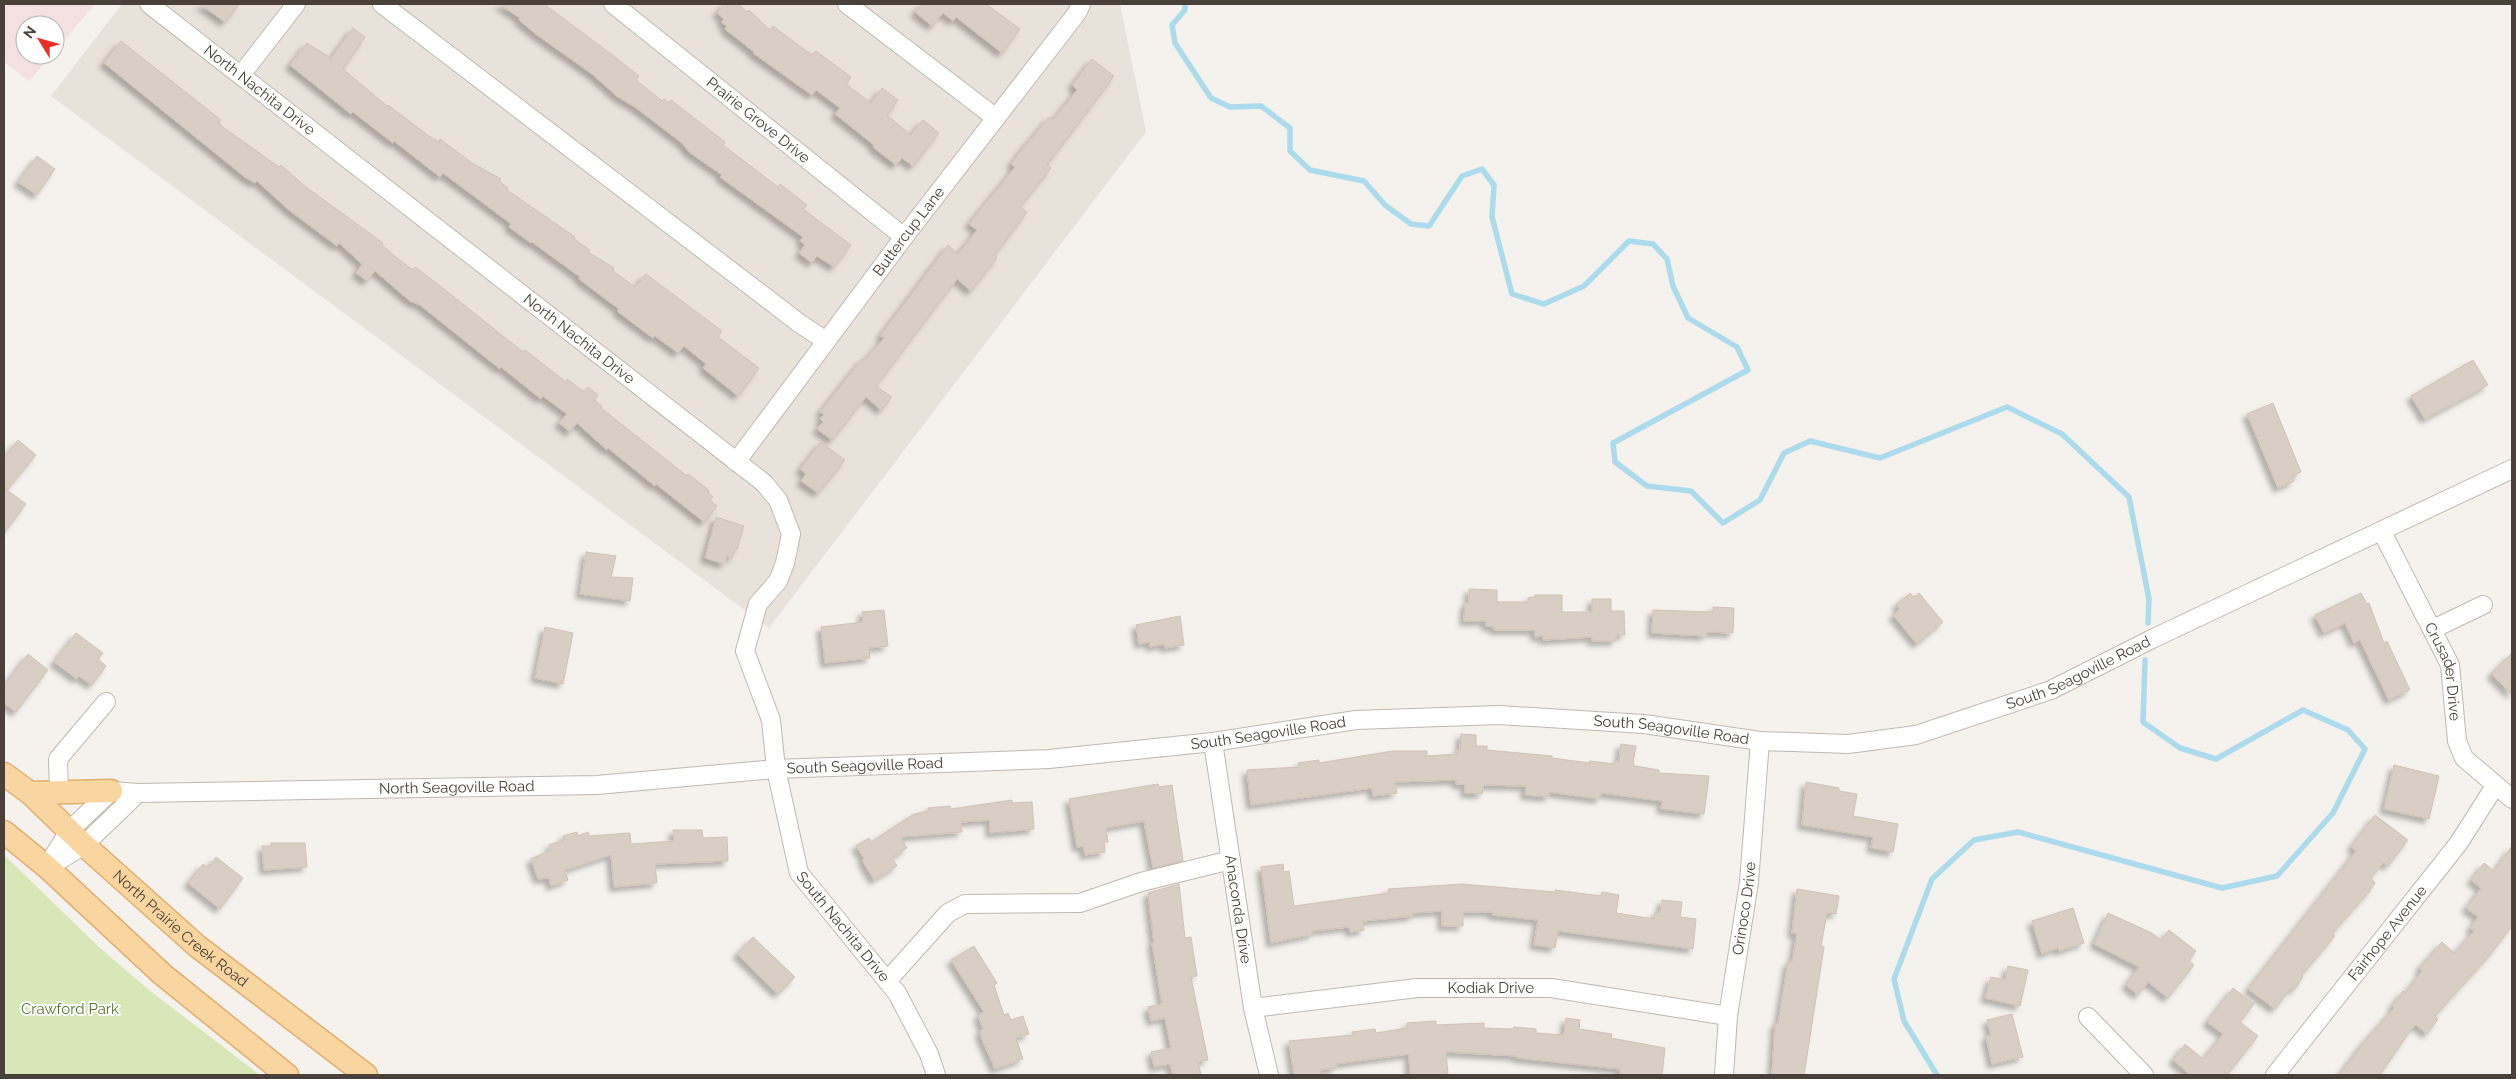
<svg xmlns="http://www.w3.org/2000/svg" width="2516" height="1079" font-family="Raleway,sans-serif">
<style>
.residential{fill:#e9e2da}
.medical{fill:#f4e0e0}
.park{fill:#d7e7b7}
.lines{fill:none;stroke-linecap:round;stroke-linejoin:round}
.stream{stroke:#acdbee;stroke-width:5.5}
.building{fill:#d9cec4;stroke:#d1c2b5;filter:url(#shadow)}
.minor-casing{stroke:#c0b8ae;stroke-width:20}
.major-casing{stroke:#dfaf70;stroke-width:25}
.minor{stroke:#fff;stroke-width:18}
.major{stroke:#f9d5a0;stroke-width:22}
.labels{text-anchor:middle;stroke-width:4;stroke-linejoin:round;paint-order:stroke}
.street-label{font-size:15px;fill:#494139;stroke:#fff}
.park-label{font-size:15px;fill:#54792e;stroke:#fff}
</style>
<defs>
<filter id="shadow"><feDropShadow dx="-4.5" dy="4.5" stdDeviation="2.5" flood-color="#0004"/></filter>
</defs>
<rect width="100%" height="100%" fill="#f5f1ec"/>
<!-- residential -->
<path class="residential" d="M122,4H1120L1146,132L769,628L51,96Z"/>
<!-- medical -->
<path class="medical" d="M4,4H95L55,51V25H25V55H52L29,81L4,62Z"/>
<!-- park -->
<path class="park" d="M4,855L100,948L149,990L260,1075H4Z"/>
<g class="lines">
<!-- stream -->
<path class="stream" d="M1185,4V10L1172,25L1175,43L1211,98L1230,107L1261,106L1290,128V151L1310,170L1364,181L1385,205L1411,224L1429,226L1462,176L1482,169L1494,185L1492,217L1512,294L1544,304L1584,286L1629,241L1653,244L1667,259L1673,286L1688,318L1737,347L1748,370L1613,443L1615,462L1647,486L1691,491L1723,523L1760,500L1784,453L1810,441L1880,458L2007,407L2062,434L2129,497L2149,599L2148,623
M1937,1075L1904,1021L1894,979L1932,879L1974,840L2018,832L2222,888L2277,876L2333,813L2365,749L2348,730L2303,710L2216,759L2180,748L2143,722L2145,660"/>
</g>
<!-- building -->
<path class="building" d="M200,4H239L225,22Z
M499,4H544L611,54L639,76L636,80L662,101L664,99L669,103L671,100L725,142L723,145L778,187L780,184L807,205L803,209L851,245L834,267L817,256L812,263L799,253L805,245L800,241L803,237L720,177L722,175L689,152L682,143L635,107L618,97L592,74L537,35L519,20L520,18Z
M724,4H738L747,12L749,10L770,30L773,26L812,55L816,51L851,77L846,84L871,103L882,88L898,100L887,115L911,135L923,120L939,133L913,166L902,158L896,165L873,147L874,145L835,114L840,108L816,90L812,95L753,53L754,52L725,29L727,26L721,22L724,19L717,13Z
M922,4H986L1020,29L1002,53L956,17L953,21L943,13L932,26L915,12Z
M353,28L365,37L343,69L387,106L388,105L429,136L439,142L440,139L472,163L501,179L499,181L508,188L507,190L575,237L574,239L590,250L588,252L614,268L613,271L635,287L646,274L722,331L718,337L759,368L738,396L703,368L706,364L684,346L678,353L655,336L653,338L617,311L619,309L579,279L580,277L532,242L531,243L509,227L511,224L506,220L443,173L440,177L394,141L393,143L353,112L351,114L290,65L307,43L331,58Z
M121,41L221,120L219,123L224,128L279,167L281,165L306,187L383,243L382,245L397,258L413,270L415,267L444,289L523,352L525,350L566,382L567,379L584,392L588,387L598,395L594,400L602,406L601,408L687,476L688,474L709,490L708,492L713,497L710,500L717,506L704,522L656,484L655,486L608,448L607,450L577,423L570,432L559,423L567,414L543,396L541,399L501,367L500,369L420,305L410,301L375,271L367,281L356,273L362,264L339,243L337,246L289,210L257,181L255,183L246,178L104,63Z
M1092,59L1114,76L1047,165L1051,168L1020,207L1027,212L994,256L997,258L971,291L957,279L922,325L876,386L892,397L881,410L866,397L832,440L817,429L823,422L820,419L824,414L820,412L862,359L864,361L884,338L880,336L948,245L958,254L977,230L969,224L1015,167L1011,164L1024,147L1049,117L1052,119L1057,115L1077,90L1072,85Z
M37,156L55,169L37,195L18,182Z
M2473,360L2488,385L2425,419L2411,396Z
M2273,403L2301,472L2292,476L2294,481L2278,488L2247,414Z
M18,440L36,455L7,490L26,504L4,533V458Z
M821,442L845,460L818,493L801,481L806,474L800,469Z
M716,517L744,526L737,549L735,548L732,558L727,556L724,564L705,558Z
M586,552L616,556L611,577L633,578L630,601L580,594Z
M1469,589L1497,590V602H1528V598L1535,597V595H1562V612H1592V599H1611V611H1624L1625,635H1616V641H1592V637L1543,640V636L1535,637V630H1494V627L1486,626V621H1464L1465,603H1469Z
M1910,593L1914,597L1919,593L1943,622L1917,644L1893,615L1900,609L1896,605Z
M2361,593L2367,604L2369,603L2384,643L2387,641L2410,690L2389,700L2360,640L2354,643L2345,623L2324,633L2315,615Z
M1713,607L1734,608L1733,633L1706,632V636L1652,633L1653,610L1713,612Z
M884,610L888,646L869,648L870,658L825,663L821,627L863,622L862,612Z
M1180,616L1184,645L1165,648L1164,644L1150,647V642L1139,644L1136,625Z
M545,627L573,633L563,684L535,678Z
M76,633L103,653L98,659L106,666L92,685L79,676L77,679L54,662Z
M2512,653V695L2491,674Z
M28,654L48,670L16,712L4,703V686Z
M1461,734L1476,735V746H1487V750L1552,756V758L1589,763V761L1615,764L1616,761L1619,762L1621,744L1636,746L1633,763L1635,766L1659,770V773L1709,776L1704,814L1661,809L1662,801L1601,793L1600,799L1549,792V797L1525,795L1526,786L1483,785L1482,794L1465,793V784H1456V780L1395,782L1397,793L1373,796L1372,788L1251,805L1247,770L1299,767L1298,763L1319,760V763L1393,751H1427V756L1457,754V750H1460Z
M2394,765L2439,776L2429,819L2384,809Z
M1806,782L1839,788V791L1857,794L1853,816L1898,824L1893,852L1871,848L1873,837L1802,825Z
M1158,784L1159,787L1172,785L1183,861L1153,868L1144,821L1106,828L1108,842H1104L1105,852L1085,855L1083,846L1077,847L1069,799Z
M1012,800V803L1032,802L1034,829L990,833V820L961,822L962,832L901,837L907,848L892,858L897,866L874,880L862,860L864,858L856,846L869,838L871,842L914,814L928,811V808L950,806L951,809Z
M2375,815L2408,840L2388,866L2383,863L2371,878L2375,883L2369,892L2332,934L2335,936L2301,976L2303,977L2294,990L2291,988L2275,1009L2248,989L2356,851L2351,847Z
M673,830H702L703,838L727,837L728,861L655,864L657,883L614,887L611,855L565,870L568,880L551,886L549,878L538,879L531,859L551,850L549,845L564,840L563,836L577,832L578,836L588,832L589,836L630,833L631,844L674,841Z
M271,843H305L307,867L264,870L262,846H271Z
M2512,846V926L2490,955L2435,1016L2438,1019L2427,1034L2416,1025L2410,1031L2380,1075H2339L2362,1044L2394,1008L2392,1006L2403,991L2405,993L2422,971L2419,968L2442,942L2454,953L2474,931L2470,928L2478,917L2466,908L2481,888L2471,880L2484,863L2494,871Z
M216,857L243,878L220,909L188,883L203,864L208,868Z
M1283,864L1284,872L1289,871L1294,906L1389,893L1388,889L1462,884L1555,892V890L1601,896L1602,892L1619,895L1616,913L1654,919L1655,912L1660,913L1662,900L1682,902L1680,917L1696,919L1693,949L1558,931L1555,948L1534,945L1538,920L1492,915L1493,912H1463V926H1442V911L1412,913L1413,916L1363,921L1364,930L1350,932L1349,927L1312,931L1313,934L1271,943L1261,867Z
M1179,884L1185,938L1191,937L1197,976L1191,977L1208,1060L1198,1062L1201,1075H1173L1170,1064L1154,1067L1151,1052L1171,1048L1165,1018L1151,1021L1148,1007L1162,1004L1152,943H1154L1148,893Z
M1797,889L1839,896L1836,914L1827,913L1821,946L1824,947L1804,1075H1772L1775,1023L1778,1024L1788,962H1792L1797,934L1792,933Z
M2073,908L2084,943L2059,951L2058,948L2042,954L2032,921Z
M2108,913L2152,933L2161,940L2169,930L2196,951L2189,961L2194,965L2168,998L2148,982L2138,995L2126,985L2139,967L2094,944Z
M753,937L795,977L778,994L737,954Z
M974,946L997,983L994,985L1004,1015L1008,1013L1011,1020L1023,1016L1029,1034L1016,1038L1023,1059L995,1069L981,1037L980,1031L983,1029L978,1015L984,1012L951,960Z
M2008,966L2028,970L2020,1006L1985,998L1991,977L2005,980Z
M2233,988L2254,1004L2240,1022L2258,1036L2227,1075H2190L2173,1060L2185,1044L2203,1059L2223,1034L2207,1022Z
M2012,1014L2023,1057L1992,1064L1986,1036L1991,1035L1987,1020Z
M1566,1018L1580,1020L1579,1029L1612,1034L1611,1038L1665,1048L1662,1075H1620V1069L1517,1058V1056L1446,1052L1448,1075H1410L1409,1054L1336,1064V1068L1320,1070L1321,1075H1294L1289,1041L1353,1035L1352,1032L1375,1029L1376,1033L1407,1028V1023L1436,1021V1025L1484,1023V1028L1513,1029L1514,1027L1536,1029V1033L1564,1035Z"/>
<g class="lines">
<defs>
<g id="minor">
<path id="s1" d="M149,4L764,483L778,500L791,534L785,563L778,581L758,604L745,651L771,720L776,769L799,873L897,993L929,1054L936,1075"/>
<path d="M382,4L799,323L826,341"/>
<path id="s2" d="M613,4L904,237"/>
<path d="M847,4L996,118"/>
<path d="M241,75L296,4"/>
<path id="s3" d="M736,462L904,237L1077,13L1081,4"/>
<path id="s4" d="M2382,532L2450,665L2457,741L2464,758L2512,799"/>
<path d="M2433,629L2483,605"/>
<path id="s5" d="M1213,742L1253,1008L1269,1075"/>
<path d="M59,792L58,759L106,702"/>
<path d="M50,866L84,845L138,793"/>
<path id="s6" d="M47,867L69,831L111,791L138,793L597,785L776,769L1049,759L1213,742L1356,720L1498,715L1644,724L1760,741L1848,744L1916,735L2051,690L2154,638L2512,469"/>
<path d="M887,981L948,913L965,904L1080,903L1141,882L1231,860"/>
<path id="s7" d="M1253,1008L1417,988H1551L1728,1016"/>
<path d="M2088,1017L2144,1075"/>
<path id="s8" d="M1724,1075L1728,1016L1749,882L1760,741"/>
<path id="s9" d="M2275,1075L2458,844L2495,786"/>
</g>
<g id="major">
<path id="s10" d="M4,774L30,793L84,845L197,946L366,1075"/>
<path d="M30,793L111,791"/>
<path d="M4,832L47,867L162,974L287,1075"/>
</g>
</defs>
<!-- minor casing -->
<use href="#minor" class="minor-casing"/>
<!-- major casing -->
<use href="#major" class="major-casing"/>
<!-- minor -->
<use href="#minor" class="minor"/>
<!-- major -->
<use href="#major" class="major"/>
</g>
<g class="labels">
<!-- street labels -->
<g class="street-label">
<text dy="5" stroke="none"><textPath href="#s1" startOffset="140">North Nachita Drive</textPath></text>
<text dy="5" stroke="none"><textPath href="#s2" startOffset="186">Prairie Grove Drive</textPath></text>
<text dy="5" stroke="none"><textPath href="#s3" startOffset="288">Buttercup Lane</textPath></text>
<text dy="5" stroke="none"><textPath href="#s1" startOffset="545">North Nachita Drive</textPath></text>
<text dy="5" stroke="none"><textPath href="#s6" startOffset="2085">South Seagoville Road</textPath></text>
<text dy="5" stroke="none"><textPath href="#s4" startOffset="154">Crusader Drive</textPath></text>
<text dy="5" stroke="none"><textPath href="#s6" startOffset="1665">South Seagoville Road</textPath></text>
<text dy="5" stroke="none"><textPath href="#s6" startOffset="1260">South Seagoville Road</textPath></text>
<text dy="5" stroke="none"><textPath href="#s6" startOffset="855">South Seagoville Road</textPath></text>
<text dy="5" stroke="none"><textPath href="#s6" startOffset="446">North Seagoville Road</textPath></text>
<text dy="5" stroke="none"><textPath href="#s8" startOffset="168">Orinoco Drive</textPath></text>
<text dy="5" stroke="none"><textPath href="#s5" startOffset="169">Anaconda Drive</textPath></text>
<text dy="5" stroke="none"><textPath href="#s1" startOffset="1265">South Nachita Drive</textPath></text>
<text dy="5" stroke="none"><textPath href="#s10" startOffset="235">North Prairie Creek Road</textPath></text>
<text dy="5" stroke="none"><textPath href="#s9" startOffset="181">Fairhope Avenue</textPath></text>
<text dy="5" stroke="none"><textPath href="#s7" startOffset="239">Kodiak Drive</textPath></text>
</g>
<!-- park labels -->
<g class="park-label">
<text x="70" y="1014">Crawford Park</text>
</g>
</g>
<!-- border -->
<rect width="2516" height="1079" fill="none" stroke="#494139" stroke-width="10"/>
<!-- north arrow -->
<g transform="translate(40 40) rotate(307)"><circle r="24" fill="#ffffff" stroke="#b6b3b0"/>
<path d="M0-4L9 19L0 12L-9 19Z" fill="#ef2d28"/>
<text y="-8" font-size="14" font-weight="bold" text-anchor="middle" fill="#494139">N</text>
</g>
</svg>
